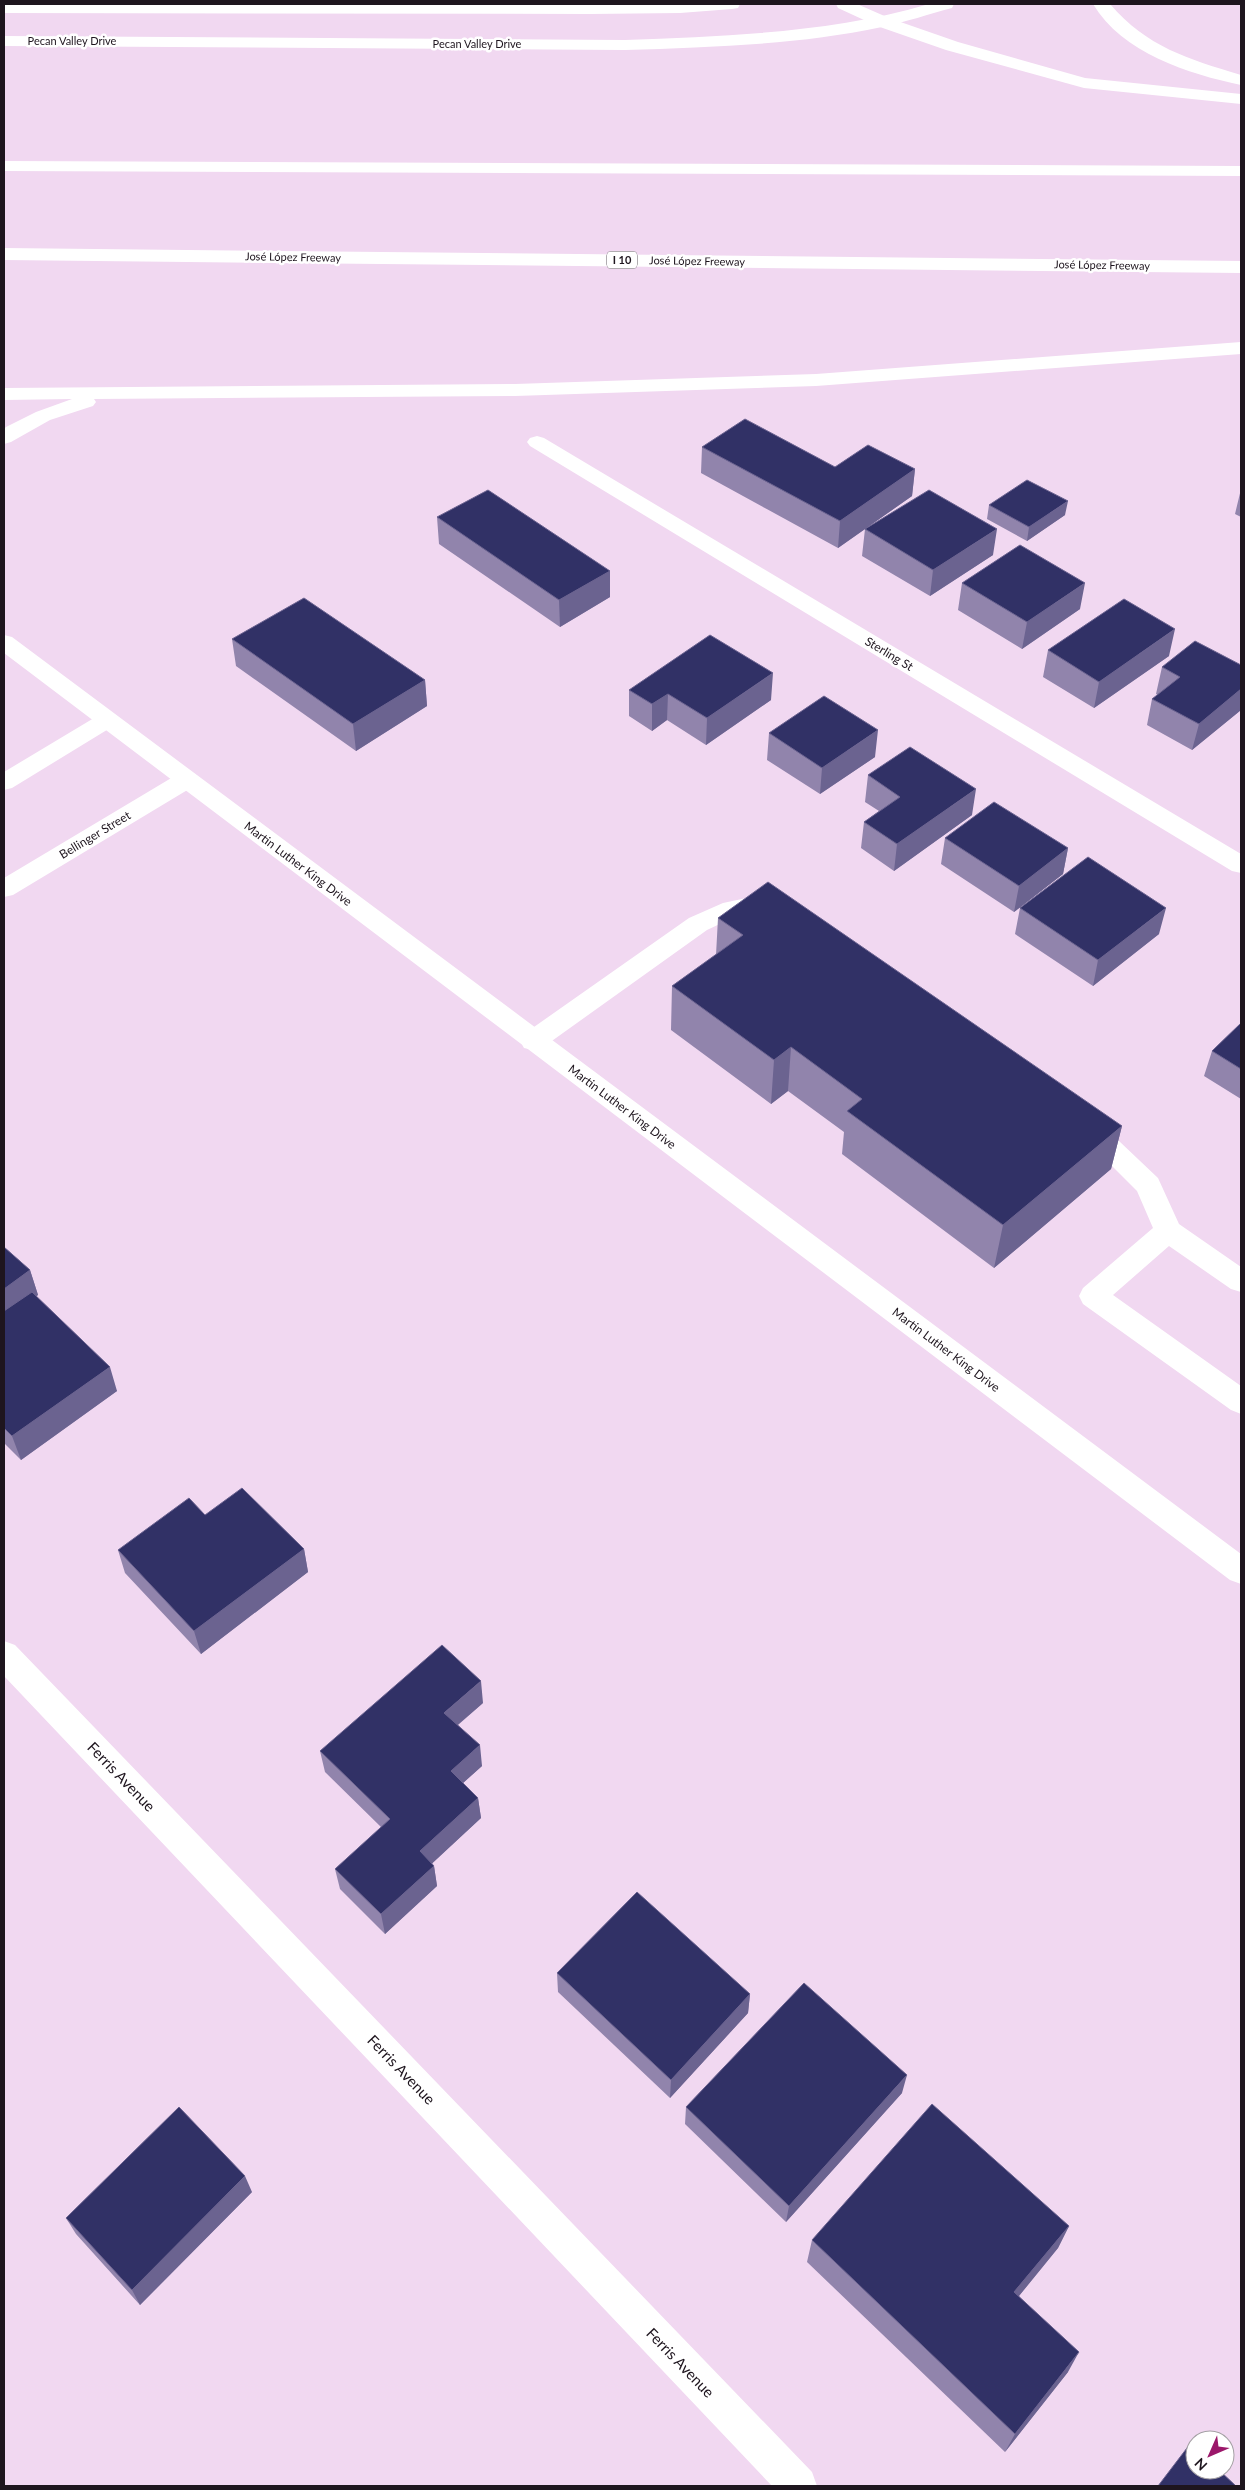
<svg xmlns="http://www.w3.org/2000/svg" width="1245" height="2490" font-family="Lato,sans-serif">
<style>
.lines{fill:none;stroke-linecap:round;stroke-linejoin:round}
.lane{fill:#fff;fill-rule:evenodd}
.street{fill:#fff;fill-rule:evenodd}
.secondary{fill:#fff;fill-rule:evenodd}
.highway{fill:#fff;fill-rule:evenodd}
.wall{fill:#9184ac}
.shaded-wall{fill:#6b6390}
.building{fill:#313166;stroke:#6b6390}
.labels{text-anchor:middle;stroke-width:5;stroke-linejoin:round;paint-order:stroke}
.far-street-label{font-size:11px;fill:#1e151e;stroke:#fff}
.shield{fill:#fff;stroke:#625b62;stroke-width:1}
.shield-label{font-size:11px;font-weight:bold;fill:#1e151e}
.street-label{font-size:12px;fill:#1e151e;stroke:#fff}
.near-street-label{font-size:15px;fill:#1e151e;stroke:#fff}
</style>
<rect width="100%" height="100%" fill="#f1d8f1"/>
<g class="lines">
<!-- lane -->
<path class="lane" d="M107,713L115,715L118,720L115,725L12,788L4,790V772L99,715Z
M756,896L773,903L776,909L773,915C764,918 761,915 753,914C738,913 720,924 707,930L542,1048L533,1050L524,1048L520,1041L524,1034L689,918L723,903Z
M1085,1121L1094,1124L1119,1141L1158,1178L1179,1224L1241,1267V1292L1231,1289L1169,1246L1113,1295L1241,1386V1414L1231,1410L1083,1304L1079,1296L1083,1288L1153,1228L1137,1191L1101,1155L1076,1138L1072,1131L1076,1124Z"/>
<!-- street -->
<path class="street" d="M537,436L544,438L1241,854V873L1232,871L530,446L527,442L530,438Z
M186,772L194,774L198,780L194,786L13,895L4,897V878L178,774Z
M4,1641L15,1645L812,2472L817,2486H772L4,1676Z"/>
<!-- secondary -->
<path class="secondary" d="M4,4H740L738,8L732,9L680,13L590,14L4,13Z
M929,4H954L952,8C929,14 906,22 882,27C798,45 711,47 625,50L4,46V36L625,40C728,36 830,33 929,4Z
M4,635L12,637L1241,1554V1584L1230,1580L4,653Z"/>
<!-- highway -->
<path class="highway" d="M836,4H857L889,18L958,42L1085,78L1241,94V104L1084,88L946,50L877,26L838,8Z
M1093,4H1110C1147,47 1188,59 1241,75V85C1189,74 1122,53 1093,4Z
M4,161L1241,166V176L4,171Z
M4,248L1241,261V273L4,260Z
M1241,342V354L816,386L515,396L94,399L96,402L93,406L50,420L11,442L4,444V429L6,427L36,412L72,399L4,400V388L515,384L816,374Z"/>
</g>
<!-- wall -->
<path class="wall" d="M702,447L835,467L915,469L912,496L838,548L701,473Z
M1241,489V517L1235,514Z
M989,505L1065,515L1027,541L987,519Z
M437,517L610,571V597L560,627L439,544Z
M865,529L993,555L930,596L862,556Z
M962,583L1080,609L1022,649L958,610Z
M232,639L425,680L427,706L356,751L236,666Z
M1048,650L1169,656L1094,708L1043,677Z
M1241,665V710L1192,750L1147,725L1152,699L1158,695L1156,694L1162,667Z
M629,690L771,700L706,745L667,720L652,731L629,716Z
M769,733L875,757L820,794L767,760Z
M868,775L972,815L894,871L861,848L864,822L879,811L865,802Z
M945,838L1068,848L1063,874L1014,912L941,864Z
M1020,908L1159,934L1093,986L1015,934Z
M718,918L1122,1126L1111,1169L994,1268L842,1154L844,1132L788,1091L771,1104L671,1030L672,986L716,955Z
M1241,1023V1099L1204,1076L1212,1051Z
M4,1247L30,1270L38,1295L36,1296L117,1391L21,1460L4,1443Z
M205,1515L304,1549L308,1572L201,1654L125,1573L118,1550Z
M483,1703L458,1725L482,1766L463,1783L478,1798L481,1818L432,1863L434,1866L437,1886L385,1934L340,1889L335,1869L381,1827L325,1772L320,1751Z
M557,1973L750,1994L748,2013L670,2098L558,1992Z
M902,2093L786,2222L685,2124L686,2107Z
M252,2192L140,2305L76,2234L66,2218Z
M1069,2226L1058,2248L1019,2296L1068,2372L1005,2452L807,2262L812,2240Z"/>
<!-- shaded-wall -->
<path class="shaded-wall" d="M915,469L912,496L838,548L840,521Z
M1068,501L1065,515L1027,541L1029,527Z
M997,529L993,555L930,596L933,570Z
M610,571V597L560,627L559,600Z
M1085,583L1080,609L1022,649L1027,622Z
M1175,629L1169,656L1094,708L1099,682Z
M773,673L771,700L706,745L707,718Z
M425,680L427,706L356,751L353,724Z
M1241,689V710L1192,750L1199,724Z
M668,694L667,720L652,731V704Z
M878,730L875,757L820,794L822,768Z
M976,789L972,815L894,871L897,844Z
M1068,848L1063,874L1014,912L1019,886Z
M1166,908L1159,934L1093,986L1098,960Z
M791,1047L788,1091L771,1104L774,1060Z
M1122,1126L1111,1169L994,1268L1003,1225Z
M30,1270L38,1295L4,1320V1289Z
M110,1367L117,1391L21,1460L12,1436Z
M304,1549L308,1572L201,1654L194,1631Z
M481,1681L483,1703L447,1734L444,1713Z
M480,1745L482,1766L453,1792L451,1771Z
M478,1798L481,1818L423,1872L420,1851Z
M434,1866L437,1886L385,1934L381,1914Z
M750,1994L748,2013L670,2098L671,2080Z
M907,2075L902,2093L786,2222L789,2206Z
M245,2176L252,2192L140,2305L132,2290Z
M1069,2226L1058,2248L1005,2313L1014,2292Z
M1079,2352L1068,2372L1005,2452L1015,2434Z"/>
<!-- building -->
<path class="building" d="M745,419L835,467L868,445L915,469L840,521L702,447Z
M1027,480L1068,501L1029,527L989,505Z
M488,490L610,571L559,600L437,517Z
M929,490L997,529L933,570L865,529Z
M1020,545L1085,583L1027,622L962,583Z
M304,598L425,680L353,724L232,639Z
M1124,599L1175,629L1099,682L1048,650Z
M710,635L773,673L707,718L668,694L652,704L629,690Z
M1195,641L1241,665V689L1199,724L1152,699L1180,677L1162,667Z
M824,696L878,730L822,768L769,733Z
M910,747L976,789L897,844L864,822L900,797L868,775Z
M994,802L1068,848L1019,886L945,838Z
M1088,857L1166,908L1098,960L1020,908Z
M768,882L1122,1126L1003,1225L847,1111L862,1099L791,1047L774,1060L672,986L743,935L718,918Z
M1241,1023V1069L1212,1051Z
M4,1247L30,1270L4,1289Z
M32,1292L110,1367L12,1436L4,1428V1311Z
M242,1488L304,1549L194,1631L118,1550L189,1498L205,1515Z
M442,1645L481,1681L444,1713L480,1745L451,1771L478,1798L420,1851L434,1866L381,1914L335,1869L390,1819L320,1751Z
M637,1892L750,1994L671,2080L557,1973Z
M804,1983L907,2075L789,2206L686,2107Z
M932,2104L1069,2226L1014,2292L1079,2352L1015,2434L812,2240Z
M179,2107L245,2176L132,2290L66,2218Z
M1190,2444L1195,2448V2470H1219L1236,2486H1158Z"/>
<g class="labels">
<!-- far-street labels -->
<g class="far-street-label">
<text x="72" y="45">Pecan Valley Drive</text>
<text x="477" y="48">Pecan Valley Drive</text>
<text transform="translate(293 257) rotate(1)" y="4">José López Freeway</text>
<text transform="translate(697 261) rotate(1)" y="4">José López Freeway</text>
<text transform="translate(1102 265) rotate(1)" y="4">José López Freeway</text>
</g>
<!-- shield labels -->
<rect class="shield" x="607" y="251.5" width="30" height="17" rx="4"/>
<g class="shield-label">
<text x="622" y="264">I 10</text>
</g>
<!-- street labels -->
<g class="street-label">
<text transform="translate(889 654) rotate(31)" y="4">Sterling St</text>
<text transform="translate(95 835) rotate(-31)" y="4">Bellinger Street</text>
<text transform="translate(298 864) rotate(37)" y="4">Martin Luther King Drive</text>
<text transform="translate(622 1107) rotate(37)" y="4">Martin Luther King Drive</text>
<text transform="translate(946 1350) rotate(37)" y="4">Martin Luther King Drive</text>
</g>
<!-- near-street labels -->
<g class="near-street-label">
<text transform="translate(121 1777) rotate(46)" y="5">Ferris Avenue</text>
<text transform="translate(401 2070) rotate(46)" y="5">Ferris Avenue</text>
<text transform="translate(680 2363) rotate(46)" y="5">Ferris Avenue</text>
</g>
</g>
<!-- border -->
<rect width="1245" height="2490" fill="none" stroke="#1e151e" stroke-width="10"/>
<!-- north arrow -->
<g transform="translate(1210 2455) rotate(225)"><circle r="24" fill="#ffffff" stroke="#a5a1a5"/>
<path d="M0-4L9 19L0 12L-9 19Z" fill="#9b176a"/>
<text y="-8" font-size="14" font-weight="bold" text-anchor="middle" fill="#1e151e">N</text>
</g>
</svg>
